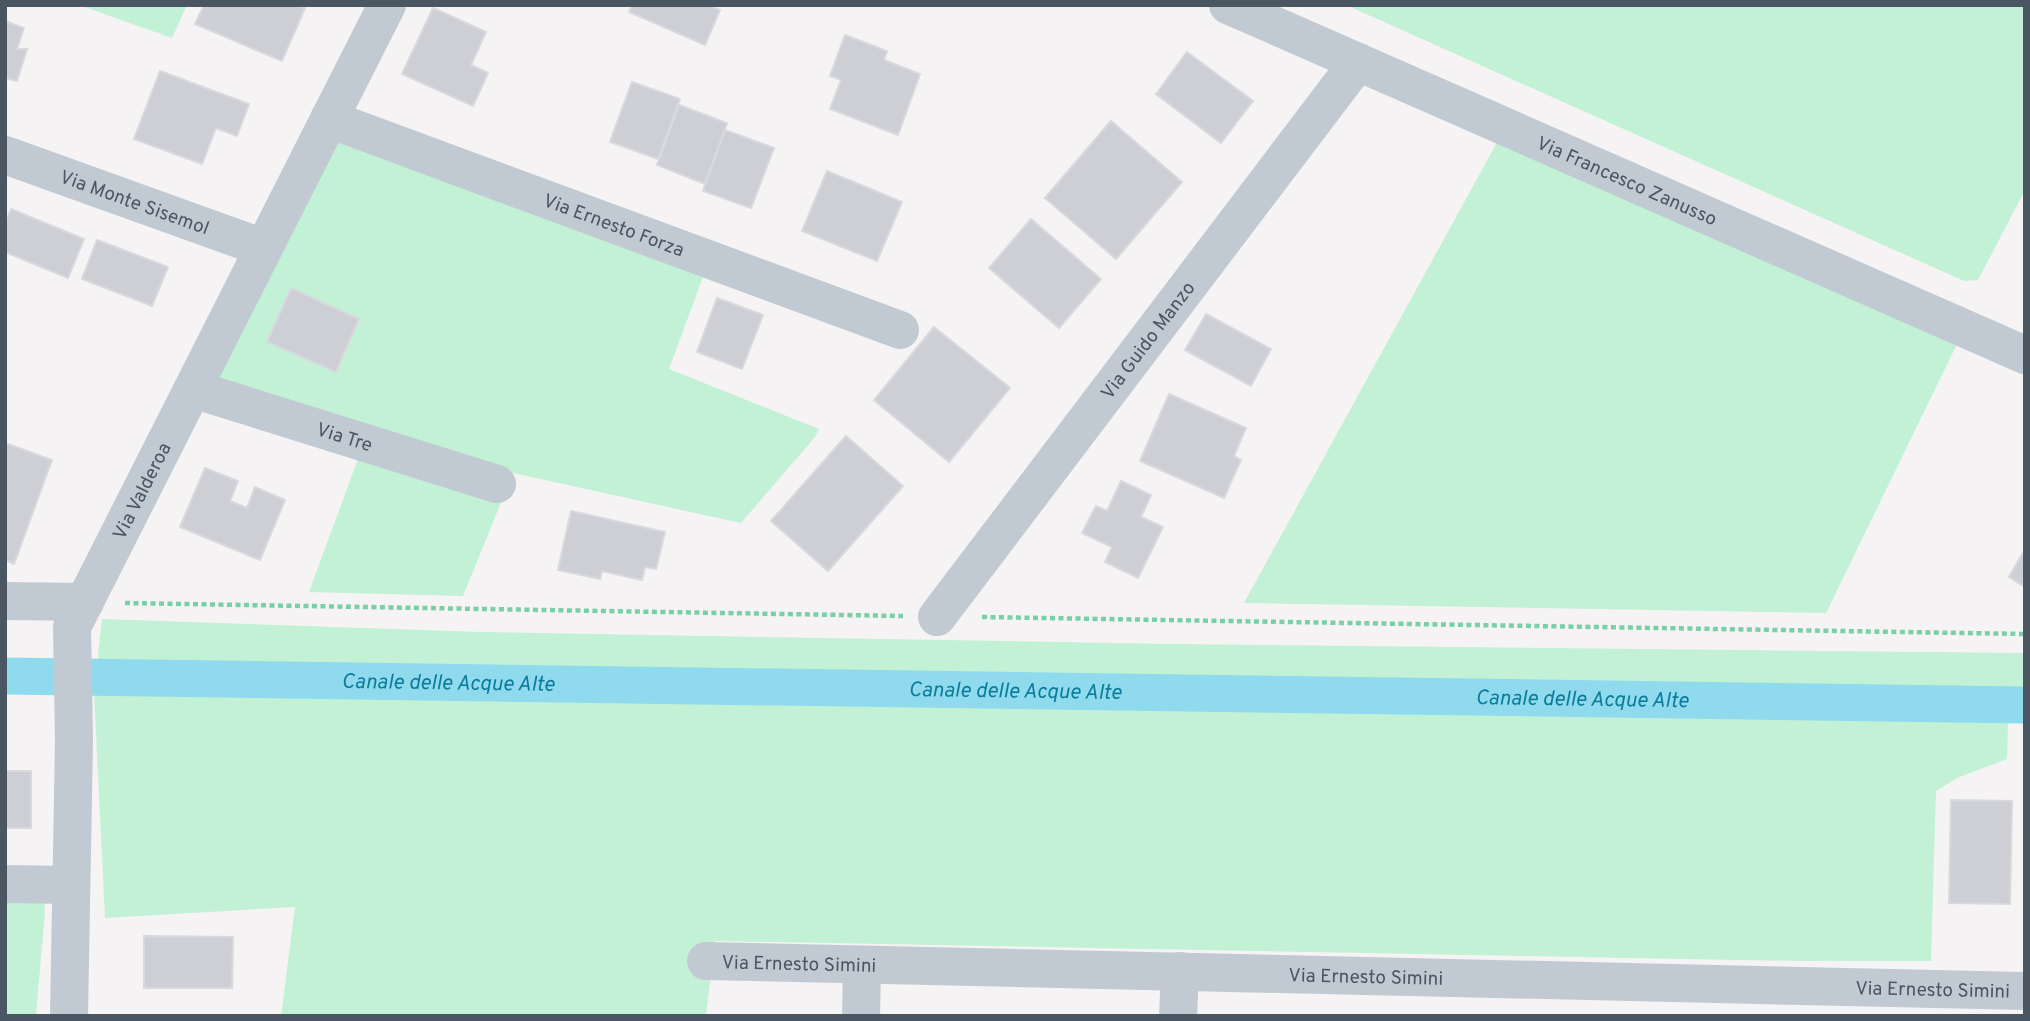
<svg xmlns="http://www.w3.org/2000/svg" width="2030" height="1021" font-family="Overpass,sans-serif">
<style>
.green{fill:#c3f1d5}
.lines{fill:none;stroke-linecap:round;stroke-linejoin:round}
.canal{stroke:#90daee;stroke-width:37}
.building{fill:#cdcfd5;stroke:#d7d9de;stroke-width:2}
.path{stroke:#7ad0a6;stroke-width:4.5;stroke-dasharray:5 3.5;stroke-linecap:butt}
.minor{stroke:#c1cad2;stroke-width:38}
.labels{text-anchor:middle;stroke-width:5;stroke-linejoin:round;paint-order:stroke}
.street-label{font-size:19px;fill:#4a5661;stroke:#fff}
.water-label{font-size:21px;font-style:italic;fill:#0c7c9b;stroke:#fff}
</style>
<rect width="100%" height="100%" fill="#f5f3f3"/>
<!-- green -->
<path class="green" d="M79,5H187L172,38Z
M1346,5H2025V190L1978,280L1964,281Z
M330,124L707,266L669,369L819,429L815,437L741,523L513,473L463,596L309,592L359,456L199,403Z
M1500,137L1958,342L1826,613L1244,603Z
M102,619L481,632L1172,644L2025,653V693H2009L2007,759L1957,778L1936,791L1931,961H1799L715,941L706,1016H281L295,907L105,918L94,692Z
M43,892L45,911L36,1016H5V894Z"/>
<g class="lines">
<!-- canal -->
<path class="canal" id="s1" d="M5,676L2025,705"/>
</g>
<!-- building -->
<path class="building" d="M204,5H298L305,8L282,61L195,24Z
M632,5H709L720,10L705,45L629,12Z
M433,8L486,32L471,65L488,73L473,106L402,74Z
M5,21L24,28L17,49H27L17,81L5,78Z
M845,35L887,51L884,60L920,74L898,135L830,109L841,80L830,76Z
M1187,52L1253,101L1221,143L1156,94Z
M160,71L249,104L237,136L216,128L202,164L134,139Z
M632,82L680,99L658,159L610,142Z
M679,105L727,123L705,184L657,165Z
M1111,121L1182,182L1116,259L1045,198Z
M725,130L774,148L751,208L703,191Z
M827,171L902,202L877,261L802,231Z
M11,209L84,239L68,278L5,252V224Z
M1031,219L1101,279L1059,328L989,268Z
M97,240L168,267L152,306L82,279Z
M291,288L359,319L336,372L267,342Z
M717,298L763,315L742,369L697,352Z
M1206,314L1271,349L1251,386L1185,350Z
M934,327L1010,388L949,462L874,400Z
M1169,394L1246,428L1234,456L1241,460L1224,498L1140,461Z
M846,436L903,486L828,571L771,521Z
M5,443L52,460L14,564L5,560Z
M205,468L238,481L230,501L247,508L255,487L285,500L260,560L180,527Z
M1121,481L1151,495L1141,517L1163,527L1138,578L1105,562L1112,547L1082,533L1096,506L1107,511Z
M571,511L665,532L656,569L645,567L642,580L602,571L600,579L558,570Z
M2025,549V587L2009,577Z
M5,771H31V828H5Z
M1951,800L2012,801L2010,904L1949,903Z
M144,936L233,937L232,988H144Z"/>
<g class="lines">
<!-- path -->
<path class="path" d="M125,603L903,616
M982,617L2025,634"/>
<!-- minor -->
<g class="minor">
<path id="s2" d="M1228,5L2025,355"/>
<path id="s3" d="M329,119L900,330"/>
<path id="s4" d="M5,155L264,248"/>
<path id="s5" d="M193,389L497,484"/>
<path d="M5,601L85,602"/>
<path id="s6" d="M937,617L1358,62"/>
<path d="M5,884L71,885"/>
<path id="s7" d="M706,961L2025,991"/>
<path id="s8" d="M69,1016L74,740L72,627L387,5"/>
<path d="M861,1016L862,965"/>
<path d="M1178,1016L1180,971"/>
</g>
</g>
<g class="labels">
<!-- street labels -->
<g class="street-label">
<text dy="7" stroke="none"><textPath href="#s2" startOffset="436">Via Francesco Zanusso</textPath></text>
<text dy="7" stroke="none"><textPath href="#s4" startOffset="138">Via Monte Sisemol</textPath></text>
<text dy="7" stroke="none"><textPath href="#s3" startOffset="304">Via Ernesto Forza</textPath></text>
<text dy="7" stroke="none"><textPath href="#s6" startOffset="348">Via Guido Manzo</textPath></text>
<text dy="7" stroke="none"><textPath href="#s5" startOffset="159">Via Tre</textPath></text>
<text dy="7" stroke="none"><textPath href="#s8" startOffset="542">Via Valderoa</textPath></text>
<text dy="7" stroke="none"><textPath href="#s7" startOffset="93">Via Ernesto Simini</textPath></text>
<text dy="7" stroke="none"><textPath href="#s7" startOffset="660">Via Ernesto Simini</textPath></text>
<text dy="7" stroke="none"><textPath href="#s7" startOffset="1227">Via Ernesto Simini</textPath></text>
</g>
<!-- water labels -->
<g class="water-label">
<text dy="7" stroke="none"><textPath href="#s1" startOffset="443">Canale delle Acque Alte</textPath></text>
<text dy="7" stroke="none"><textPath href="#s1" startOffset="1010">Canale delle Acque Alte</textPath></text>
<text dy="7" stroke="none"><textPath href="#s1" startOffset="1577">Canale delle Acque Alte</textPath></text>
</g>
</g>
<!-- border -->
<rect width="2030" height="1021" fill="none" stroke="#4a5661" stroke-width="14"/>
</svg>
